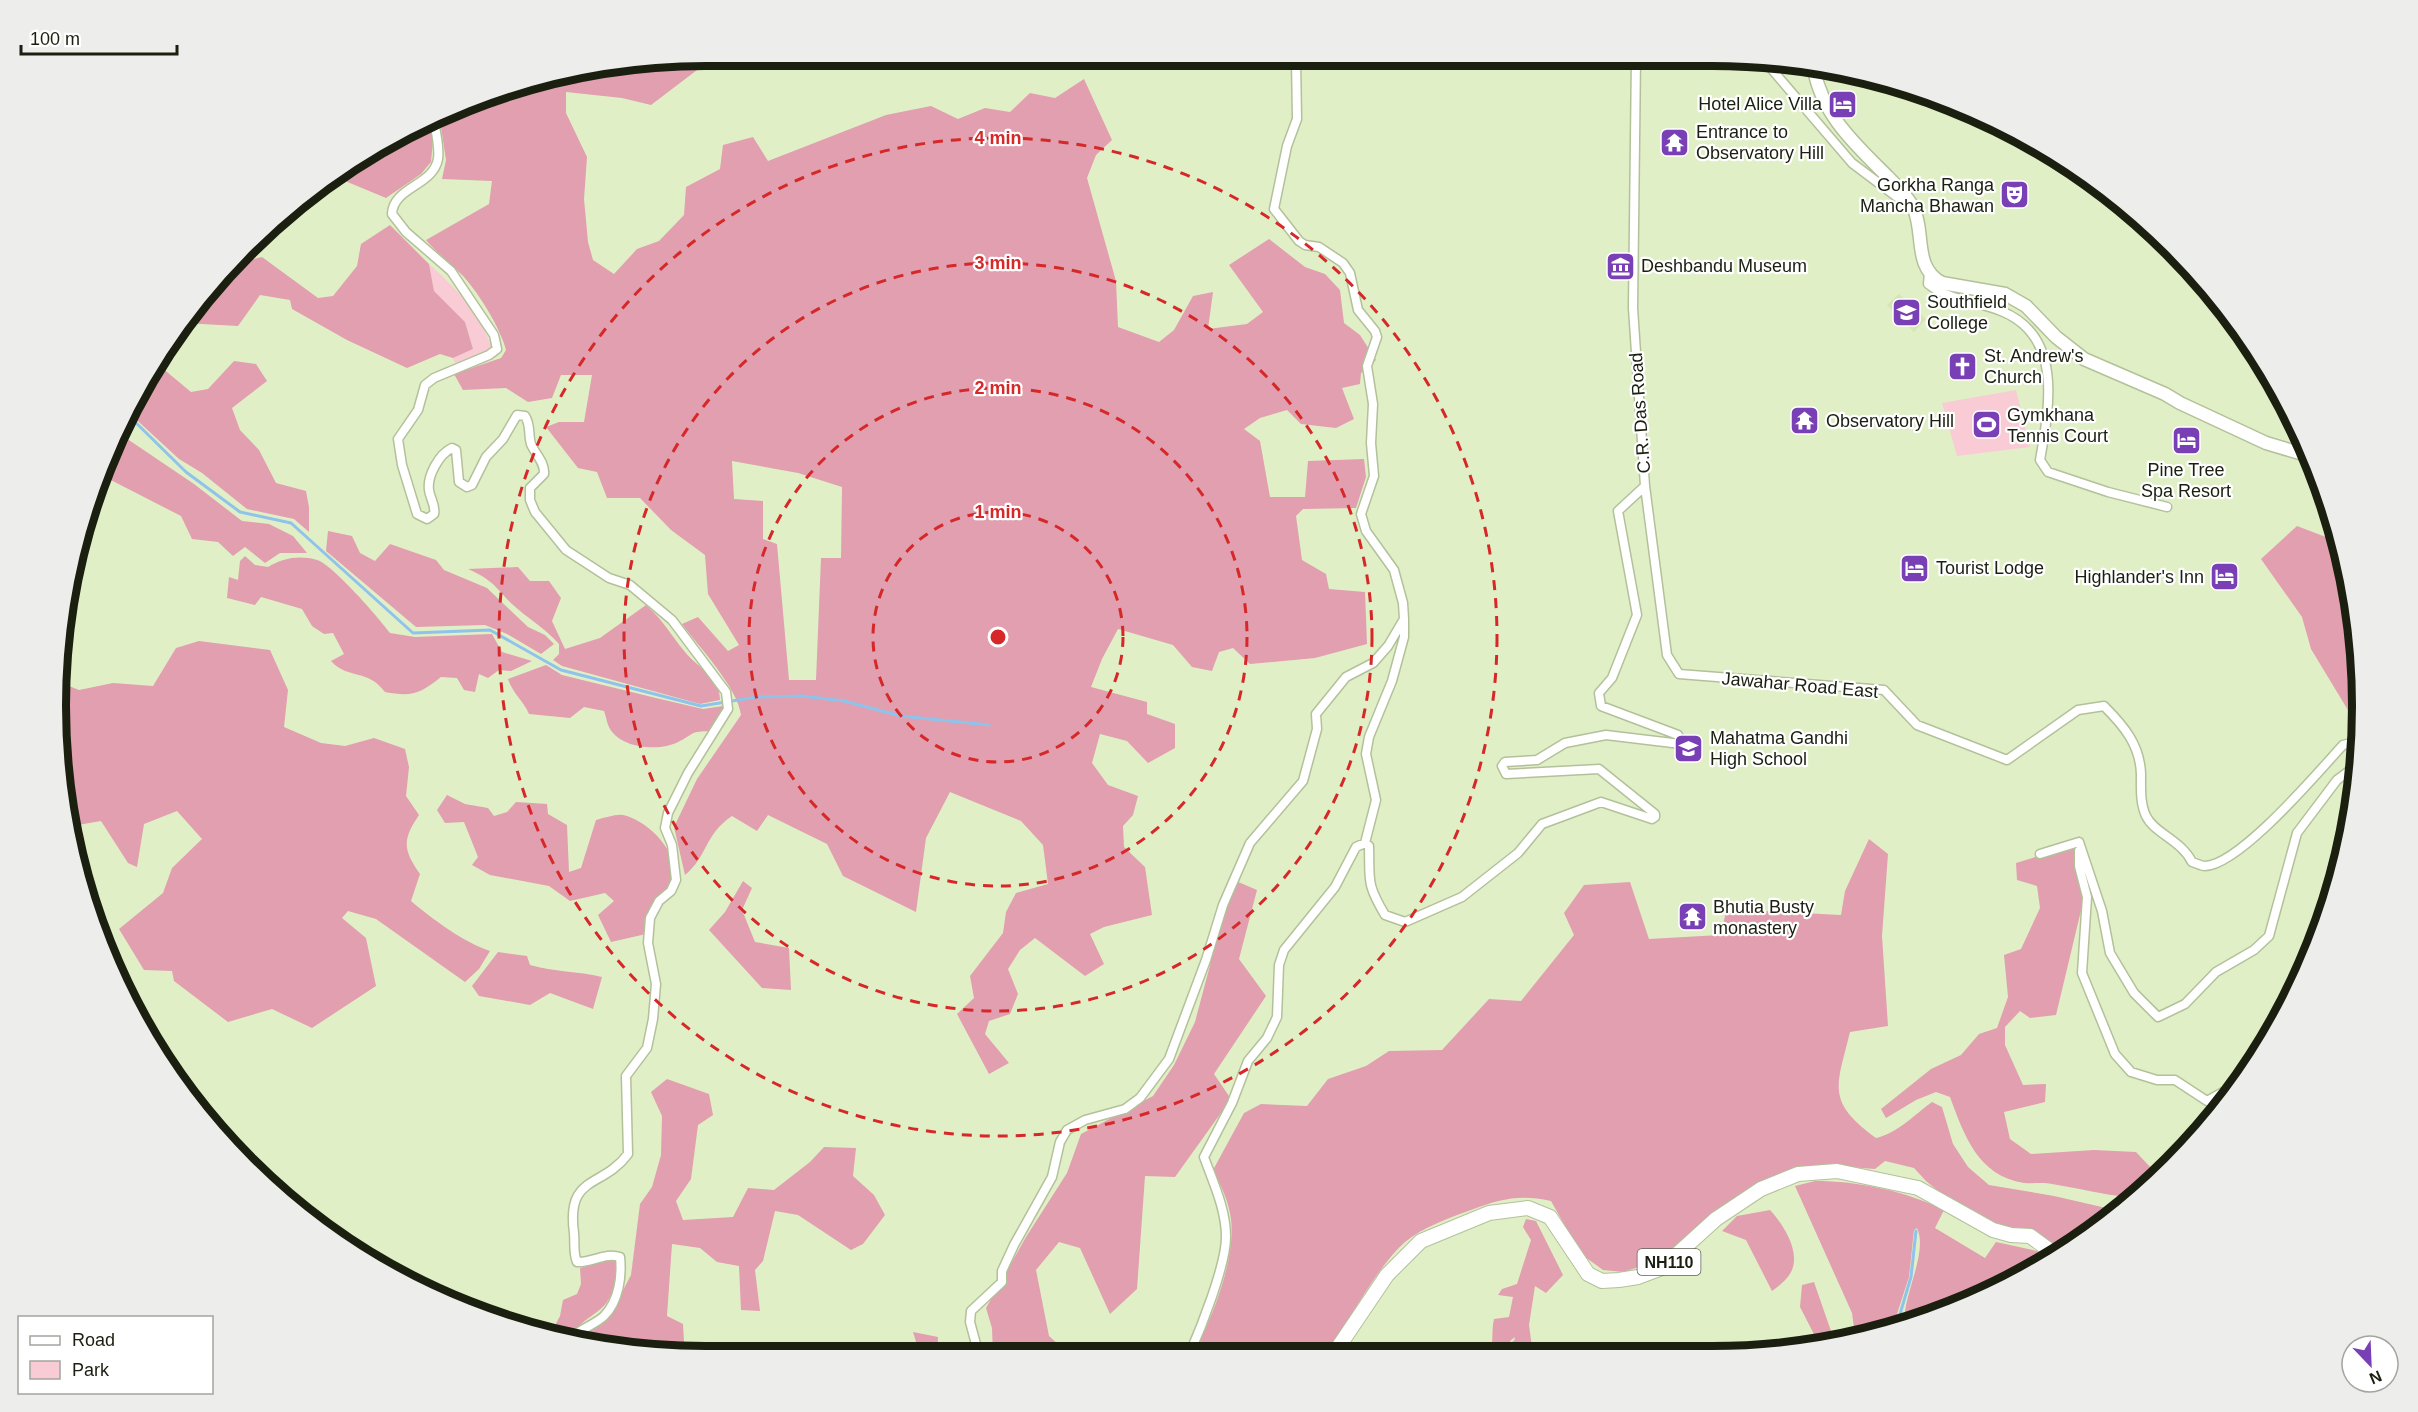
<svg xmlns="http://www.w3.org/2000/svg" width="2418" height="1412" font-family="Arial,sans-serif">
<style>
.built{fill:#d5e5b6}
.green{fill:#f9cbd5}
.forest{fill:#e19faf;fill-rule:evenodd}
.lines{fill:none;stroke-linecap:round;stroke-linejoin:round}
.stream{stroke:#8fc3ec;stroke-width:3}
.minor-casing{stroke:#b3c19a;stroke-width:11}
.secondary-casing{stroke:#b3c19a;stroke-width:15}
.trunk-casing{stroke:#b3c19a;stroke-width:16}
.minor{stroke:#fff;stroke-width:8}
.secondary{stroke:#fff;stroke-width:12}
.trunk{stroke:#fff;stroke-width:14}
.ring{fill:none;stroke:#d62828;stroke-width:3;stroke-dasharray:10 8}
.labels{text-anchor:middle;stroke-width:4.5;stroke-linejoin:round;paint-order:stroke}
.shield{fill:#fff;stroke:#5f6258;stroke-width:1.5}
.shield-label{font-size:16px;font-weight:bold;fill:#1a1f10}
.poi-label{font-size:18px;fill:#1a1f10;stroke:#fff;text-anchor:start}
.street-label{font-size:18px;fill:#1a1f10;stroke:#fff}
.rim{fill:none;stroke:#1a1f10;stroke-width:8}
.centre{fill:#d62828;stroke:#fff;stroke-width:3}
.ring-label{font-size:18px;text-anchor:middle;font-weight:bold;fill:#d62828;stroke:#fff;stroke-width:4.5;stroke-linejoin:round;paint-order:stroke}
</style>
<rect width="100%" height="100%" fill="#e1efc7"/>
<!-- built -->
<path class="built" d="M1899,294L1926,319L1914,332L1887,305Z"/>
<!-- green -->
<path class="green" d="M429,264C455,287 482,315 492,349L455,363L453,358L473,349L465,322L434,291Z
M2016,390L2030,447L1957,456L1942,403Z"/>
<!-- forest -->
<path class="forest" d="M621,61H702L701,67L651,105L622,98L566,92V113L587,157L584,199L588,242L593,260L614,274L637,249L659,241L684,215L686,187L720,169L723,145L753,137L768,161L886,115L931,106L958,119L985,108L1010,112L1030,93L1055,98L1084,79L1112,140L1096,155L1087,178L1116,281L1118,327L1159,342L1174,330L1193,296L1213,292L1208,329L1247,324L1263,312L1229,265L1269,239L1305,267L1325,274L1340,290L1344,323L1360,335L1376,360L1361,373L1360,384L1342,388L1354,419L1336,428L1301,424L1287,410L1260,418L1244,429L1260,441L1270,497H1305L1308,461L1364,459L1366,477L1356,508L1303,509L1296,516L1302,560L1326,574L1329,589L1365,592L1367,644L1315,658L1250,664L1233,648L1219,652L1212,671L1192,667L1173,645L1118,629L1102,659L1091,687L1147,702V714L1175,724V748L1148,763L1127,741L1100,734L1092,763L1108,785L1138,796L1133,815L1123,826L1124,847L1145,867L1152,915L1104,927L1090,934L1104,964L1085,976L1035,938L1020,950L1008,969L1018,994L1010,1014L989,1021L985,1034L1009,1063L989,1074L957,1014L974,998L970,976L1003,933L1006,912L1016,893L1048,884L1043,845L1021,821L950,792L926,838L916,912L843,876L827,844L768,815L757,831L732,816C704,835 708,856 685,875L674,827L697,779L741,715C738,688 699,647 682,624L698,617L728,651L739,645L708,594L705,555L671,530L640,498H607L597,472L578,468L546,427L559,422H584L592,375H561L552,398L528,402L506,388L463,390L454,374L501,358L506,350C501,329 476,288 460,273C448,261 436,252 426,240L489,204L492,181L442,179L446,160L439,114L497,90ZM732,461L798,473L842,487L841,558H821L816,680H789L777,544L763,539V501L734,499Z
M428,119L433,140L431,162L421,174L386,198L333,176Z
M390,225L429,264L434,291L465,322L473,349L453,358L440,354L407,368L347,340L292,309L290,300L260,295L238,326L183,323L230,265L262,257L318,298L333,296L357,266L361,244Z
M234,361L256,364L267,381L232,408L240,430L259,450L276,483L306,491L309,507V532L294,519L247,509L202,473L179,459L127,411L155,362L191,392L208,389Z
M117,432L194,484L242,521L269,524L293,536L307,553H280L265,563L245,547L233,556L218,542L192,539L181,516L101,475Z
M2297,526L2339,542C2355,594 2365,676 2360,730L2311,649L2302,617L2261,559Z
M328,531L352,536L360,553L375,561L390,544L436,560L444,570L487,588L528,627L545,635L554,644L541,654L507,634L485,625L416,627L326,551Z
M245,556L255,565L268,567C283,558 299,555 317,560C332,564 379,618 390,633L415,637L492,634L502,652L532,661L511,671L499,670L488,678L479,674L475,692L464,690L457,678L441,677C420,694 411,697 385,692C367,668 348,680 331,661L344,654L333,633L324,634L312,626L302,609L261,597L255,605L227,598L229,577L238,580L240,561Z
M518,567L530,581H549L561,598L552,621L565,649L600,638L646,605C664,621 670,634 685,652C698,668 720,677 720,700L700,704L562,666L553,660L559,654V644C545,628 527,618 512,604C493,585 494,581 468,569Z
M60,640L64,641V684L79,690L113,683L153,686L176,648L199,641L270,650L288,690L284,727L321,743L345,746L374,738L405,749L409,767L406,796L419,815C402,840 403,850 420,874L411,901C432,919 465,943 490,951L479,969L465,982L376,919L348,911L342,918L366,938L376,986L312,1028L272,1009L228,1022L174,981L172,971L144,970L119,929L163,893L172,868L202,839L177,811L144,824L137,867L128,863L101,821L72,826L57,748Z
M546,665L562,675L656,698L703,709L723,706L724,712L711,731C689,732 697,732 680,741C661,752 622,749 610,729C607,724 606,716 604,711L584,707L570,718L529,714C523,700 513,694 508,679Z
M447,795L465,804L488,808L494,816L507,812L516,802L547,804L548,814L567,825L569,872L581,868L596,820C604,818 616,814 623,815C648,820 684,856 672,883C661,907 643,899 646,934L611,942L598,915L614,901L605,893L570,901L549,886L490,875L472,865L478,857L464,822L445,823L437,810Z
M1869,839L1888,854L1882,936L1888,1026L1850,1032C1837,1086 1825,1101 1876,1138C1898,1133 1914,1115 1932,1102L1942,1107L1953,1144L1968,1167L1989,1185L2054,1196L2115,1210L2057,1254L1964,1212L1926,1181L1914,1168L1885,1161L1875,1169L1837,1166L1798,1171L1661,1260L1623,1272L1603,1270L1581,1254L1551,1201C1520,1194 1500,1199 1471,1210C1449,1218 1423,1227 1405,1242C1376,1268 1348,1322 1327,1355H1205L1206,1349L1196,1348C1214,1314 1240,1248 1229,1209C1226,1195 1219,1182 1213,1170L1244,1113L1261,1104L1307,1106L1328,1079L1366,1066L1389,1051L1442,1050L1489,999L1521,1001L1574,935L1564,913L1584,885L1630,882L1649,939L1720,935L1727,909L1841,915L1845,891Z
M2075,845L2076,868L2084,898L2056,1015L2030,1018L2020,1011L2005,1027V1045L2023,1085L2046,1084L2045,1102L2004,1112L2010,1139L2031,1154L2094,1150L2136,1152L2152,1169L2129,1197C2103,1195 2078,1188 2052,1184C2043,1182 2033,1184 2024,1183C1978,1176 1964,1135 1950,1097L1936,1092L1916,1100L1886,1118L1881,1109L1931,1069L1961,1055L1979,1034L1997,1028L2008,997L2004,955L2021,949L2040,908L2037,886L2017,880L2016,863Z
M743,881L752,888L742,910L755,942L789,948L791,990L762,988L709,930L725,912Z
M1236,881L1257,890L1239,959L1266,996L1214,1074L1231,1099L1175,1177L1145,1176L1137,1289L1110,1314L1080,1248L1059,1242L1036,1270L1049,1336L1068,1353L993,1355L992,1328L986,1308L1026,1237L1067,1173L1081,1134L1153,1096L1174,1065L1195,1022L1226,905Z
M498,952L527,956L530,965C554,972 577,971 602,977L593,1009L550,993L530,1005L479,996L472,986Z
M667,1079L709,1094L713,1115L698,1125L691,1179L676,1201L683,1220L733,1217L748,1188L774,1190L810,1162L824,1147L856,1148L853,1176L874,1195L885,1215L863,1244L851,1250L798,1215L775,1211L763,1261L755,1270L760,1311L741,1310L739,1266L717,1262L700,1248L672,1244L667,1316L683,1324L684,1342L663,1343L661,1355L643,1351L639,1341L614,1345L576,1338L619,1298L631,1275L640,1204L652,1187L661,1155L662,1116L651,1092Z
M1815,1181C1859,1181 1905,1191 1944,1210L1935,1228L1985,1258L1996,1242L2037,1251L2046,1263L2038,1269L1921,1322L1905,1325C1900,1301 1929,1253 1917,1228L1914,1230L1909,1277L1897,1314L1900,1326L1855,1335L1852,1313L1795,1186Z
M1770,1210C1783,1224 1800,1250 1792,1270C1788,1279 1780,1285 1772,1291L1746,1240L1722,1231L1737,1216Z
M1526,1219L1536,1221L1563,1275L1546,1293L1535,1286L1529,1325L1533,1355H1511L1515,1337L1511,1340L1505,1355H1490C1494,1343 1491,1332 1494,1319L1509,1317L1513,1297L1498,1295L1502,1289L1517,1284L1531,1240L1523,1227Z
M613,1259L617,1264C612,1317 599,1303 569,1336L551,1333L560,1316L563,1300L577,1294L581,1284L580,1268Z
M1814,1282L1832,1334L1818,1342L1800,1307L1802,1285Z
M913,1332L938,1337L937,1355H920Z"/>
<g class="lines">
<!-- stream -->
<path class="stream" d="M126,413L186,472L240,512L291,523L413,633L490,630L561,670L701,706L757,697L803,696L844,701L901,716L989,725
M1902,1326L1900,1314L1911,1277L1916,1231
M1508,1355L1514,1342"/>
<defs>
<path id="minor" d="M1763,59L1852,163L1909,206
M433,116C435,129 440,146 438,159C433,186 393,187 392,214L406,232L451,271L494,335L497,349L489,355L434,378L425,385L418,410L398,439L402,465L417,514L427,519L434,514C436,505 430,499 429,490C427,476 439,454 452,448L456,450L459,482L467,487L472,485L486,457L503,439L517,415L525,416C531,425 528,434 531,444C535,454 545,462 544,474L530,488V500L535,512L566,550L609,578L630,585L672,620L726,692L728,709L688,773L668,813L665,828L672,845L676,880L671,891L659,901L650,918L648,943L656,984L653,1019L647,1048L626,1076L628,1154C602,1189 566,1174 574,1233C575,1243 573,1253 577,1262C592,1263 605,1252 620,1257C622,1276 619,1301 604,1316C596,1324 582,1328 572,1337
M1929,273L1928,284C1950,301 1977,301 2001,311C2064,336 2049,409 2040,460L2048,472L2108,492L2167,507
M1645,486L1667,655L1679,674L1884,690L1917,725L2007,760L2078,710L2104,706C2124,726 2140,745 2141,774C2141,788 2140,803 2146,816C2154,833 2181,840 2192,862C2196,863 2201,866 2205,866C2240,865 2319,771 2343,745L2359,741
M2079,842L2102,911L2110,953L2134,993L2158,1017L2185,1004L2216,972L2254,950L2269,936L2297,833L2337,780L2357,765
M1365,843L1376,800L1366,754L1369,737L1392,681L1404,637V619
M2079,851V866L2087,897L2082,973L2115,1054L2131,1072L2157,1080H2175L2207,1101L2223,1092L2232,1093
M2040,854L2079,842
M979,1355L970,1322L971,1311L1002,1282V1271L1014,1245L1052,1177L1060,1142L1067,1130L1085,1120L1125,1109L1140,1098L1169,1059L1206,960L1223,905L1250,843L1303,781L1317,729L1316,714L1346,677L1373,663L1388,646L1404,619L1403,603L1394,570L1366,531L1361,514L1374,476L1371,443L1373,404L1367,366L1377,337L1375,331L1358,310L1350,273L1343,263L1319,247L1305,245L1299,241L1274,209L1287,146L1297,119L1296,59
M1189,1355C1201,1328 1226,1265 1226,1237C1226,1209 1213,1182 1204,1157L1232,1103L1248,1061L1267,1038L1277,1017L1279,965L1284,950L1335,887L1356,847L1365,843L1369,846C1370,881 1366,883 1385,915L1405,922L1462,897L1518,853L1542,824L1601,802L1652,819L1655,817V814L1599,769L1506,774L1502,766L1505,762L1537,760L1565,743L1606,735L1681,744L1678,735L1601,706L1599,693L1612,678L1637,615L1618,511L1645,486L1633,308L1636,57"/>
<path id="secondary" d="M1814,69C1822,115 1856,145 1888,177C1897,186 1908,197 1914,209C1925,235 1913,267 1942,283L2005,294L2026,306L2056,337L2084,359L2165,394L2180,403L2266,443L2313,457"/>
<path id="trunk" d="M1333,1355L1387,1275L1421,1241L1489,1213L1528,1208L1550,1217L1588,1274L1602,1281L1619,1280L1638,1277L1662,1268L1716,1219L1761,1189L1798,1174L1837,1171L1918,1188L1993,1230L2011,1235L2030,1236L2056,1255"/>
</defs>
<!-- minor casing -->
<use href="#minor" class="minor-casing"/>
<!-- secondary casing -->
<use href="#secondary" class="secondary-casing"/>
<!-- trunk casing -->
<use href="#trunk" class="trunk-casing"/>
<!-- minor -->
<use href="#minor" class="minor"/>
<!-- secondary -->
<use href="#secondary" class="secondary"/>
<!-- trunk -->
<use href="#trunk" class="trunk"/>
</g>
<!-- distance rings -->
<g class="ring">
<circle cx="998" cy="637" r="125"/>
<circle cx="998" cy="637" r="249"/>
<circle cx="998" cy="637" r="374"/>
<circle cx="998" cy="637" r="499"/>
</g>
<!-- icons -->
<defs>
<symbol id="hotel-square" viewBox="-11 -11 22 22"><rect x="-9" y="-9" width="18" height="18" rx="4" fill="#793fb5" stroke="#fff"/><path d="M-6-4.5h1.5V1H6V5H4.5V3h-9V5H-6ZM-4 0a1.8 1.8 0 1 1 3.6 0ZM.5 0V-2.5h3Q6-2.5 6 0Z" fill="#fff"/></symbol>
<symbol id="temple-square" viewBox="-11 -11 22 22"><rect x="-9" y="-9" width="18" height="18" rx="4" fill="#793fb5" stroke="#fff"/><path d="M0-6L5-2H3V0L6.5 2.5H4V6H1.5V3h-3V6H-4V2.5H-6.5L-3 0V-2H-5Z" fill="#fff"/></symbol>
<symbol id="theatre-square" viewBox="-11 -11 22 22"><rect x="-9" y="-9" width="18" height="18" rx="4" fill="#793fb5" stroke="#fff"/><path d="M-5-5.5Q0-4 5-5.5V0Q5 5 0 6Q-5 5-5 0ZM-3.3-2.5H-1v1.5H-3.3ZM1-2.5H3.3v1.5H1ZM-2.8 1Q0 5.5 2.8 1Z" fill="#fff"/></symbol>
<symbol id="museum-square" viewBox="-11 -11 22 22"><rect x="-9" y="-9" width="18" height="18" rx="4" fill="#793fb5" stroke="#fff"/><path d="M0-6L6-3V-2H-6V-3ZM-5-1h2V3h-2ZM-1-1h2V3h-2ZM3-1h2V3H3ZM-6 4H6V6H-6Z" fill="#fff"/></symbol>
<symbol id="university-square" viewBox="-11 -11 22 22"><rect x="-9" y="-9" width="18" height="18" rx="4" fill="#793fb5" stroke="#fff"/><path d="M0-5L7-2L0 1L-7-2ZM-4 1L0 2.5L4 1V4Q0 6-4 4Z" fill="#fff"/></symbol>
<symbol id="church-square" viewBox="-11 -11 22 22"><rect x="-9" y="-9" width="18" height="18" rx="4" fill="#793fb5" stroke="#fff"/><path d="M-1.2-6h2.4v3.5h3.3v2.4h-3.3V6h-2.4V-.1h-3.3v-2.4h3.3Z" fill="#fff"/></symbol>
<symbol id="stadium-square" viewBox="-11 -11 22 22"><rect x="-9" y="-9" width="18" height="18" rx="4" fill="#793fb5" stroke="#fff"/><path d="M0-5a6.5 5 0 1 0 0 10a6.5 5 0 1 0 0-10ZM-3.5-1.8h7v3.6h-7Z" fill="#fff"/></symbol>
<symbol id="school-square" viewBox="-11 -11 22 22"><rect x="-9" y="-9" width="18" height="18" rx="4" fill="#793fb5" stroke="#fff"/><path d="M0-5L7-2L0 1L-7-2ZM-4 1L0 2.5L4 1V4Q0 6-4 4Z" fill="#fff"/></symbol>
</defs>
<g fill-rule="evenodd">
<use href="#hotel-square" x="1826" y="88" width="33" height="33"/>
<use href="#temple-square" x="1658" y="126" width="33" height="33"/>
<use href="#theatre-square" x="1998" y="178" width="33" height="33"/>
<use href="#museum-square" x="1604" y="250" width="33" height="33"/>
<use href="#university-square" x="1890" y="296" width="33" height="33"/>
<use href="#church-square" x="1946" y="350" width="33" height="33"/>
<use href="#temple-square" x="1788" y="404" width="33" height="33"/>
<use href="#stadium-square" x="1970" y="408" width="33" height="33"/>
<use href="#hotel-square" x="2170" y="424" width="33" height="33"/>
<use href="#hotel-square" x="1898" y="552" width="33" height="33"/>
<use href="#hotel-square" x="2208" y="560" width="33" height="33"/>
<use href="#school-square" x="1672" y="732" width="33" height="33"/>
<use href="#temple-square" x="1676" y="900" width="33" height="33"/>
</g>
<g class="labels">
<!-- shield labels -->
<rect class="shield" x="1637.5" y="1249" width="63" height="26" rx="4.5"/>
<g class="shield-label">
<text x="1669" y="1268">NH110</text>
</g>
<!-- poi labels -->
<g class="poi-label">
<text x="1822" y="110" text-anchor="end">Hotel Alice Villa</text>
<text x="1696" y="138">Entrance to<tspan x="1696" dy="21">Observatory Hill</tspan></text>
<text x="1994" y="191" text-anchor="end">Gorkha Ranga<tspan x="1994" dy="21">Mancha Bhawan</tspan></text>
<text x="1641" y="272">Deshbandu Museum</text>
<text x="1927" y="308">Southfield<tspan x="1927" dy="21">College</tspan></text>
<text x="1984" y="362">St. Andrew's<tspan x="1984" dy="21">Church</tspan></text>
<text x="2007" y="421">Gymkhana<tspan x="2007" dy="21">Tennis Court</tspan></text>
<text x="1826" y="427">Observatory Hill</text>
<text x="2186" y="476" text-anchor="middle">Pine Tree<tspan x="2186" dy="21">Spa Resort</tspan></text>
<text x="1936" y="574">Tourist Lodge</text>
<text x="2204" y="583" text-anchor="end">Highlander's Inn</text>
<text x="1710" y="744">Mahatma Gandhi<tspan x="1710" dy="21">High School</tspan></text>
<text x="1713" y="913">Bhutia Busty<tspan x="1713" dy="21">monastery</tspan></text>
</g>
<!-- street labels -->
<g class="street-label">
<text transform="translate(1640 413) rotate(-94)" y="6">C.R. Das Road</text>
<text transform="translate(1800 685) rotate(5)" y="6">Jawahar Road East</text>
</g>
</g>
<!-- crop -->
<path d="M0 0H2418V1412H0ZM706 66H1712A640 640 0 0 1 2352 706V706A640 640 0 0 1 1712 1346H706A640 640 0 0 1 66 706V706A640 640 0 0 1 706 66Z" fill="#ededec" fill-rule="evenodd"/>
<path class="rim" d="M706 66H1712A640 640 0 0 1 2352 706V706A640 640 0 0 1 1712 1346H706A640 640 0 0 1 66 706V706A640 640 0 0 1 706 66Z"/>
<circle cx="998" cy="637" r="9" class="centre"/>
<g class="ring-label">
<text x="998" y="144">4 min</text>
<text x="998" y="269">3 min</text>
<text x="998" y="394">2 min</text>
<text x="998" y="518">1 min</text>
</g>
<!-- legend -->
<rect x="18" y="1316" width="195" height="78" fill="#ffffff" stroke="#a3a59f" stroke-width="1.5"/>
<rect x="30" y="1336" width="30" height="9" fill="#ffffff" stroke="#a3a59f" stroke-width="1.5"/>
<text x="72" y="1346" font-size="18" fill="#1a1f10">Road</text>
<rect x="30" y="1361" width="30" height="18" fill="#f9cbd5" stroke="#a3a59f" stroke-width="1.5"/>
<text x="72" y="1376" font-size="18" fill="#1a1f10">Park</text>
<!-- north arrow -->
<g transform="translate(2370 1364) rotate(157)"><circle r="28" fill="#ffffff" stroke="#a3a59f" stroke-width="1.5"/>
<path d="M0-4.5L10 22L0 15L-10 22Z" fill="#793fb5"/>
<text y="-9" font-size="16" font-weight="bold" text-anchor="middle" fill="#1a1f10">N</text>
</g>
<!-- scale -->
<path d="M21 45v9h156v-9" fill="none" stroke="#1a1f10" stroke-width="3"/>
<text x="30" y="45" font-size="18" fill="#1a1f10" stroke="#ffffff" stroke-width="4.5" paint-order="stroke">100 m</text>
</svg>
